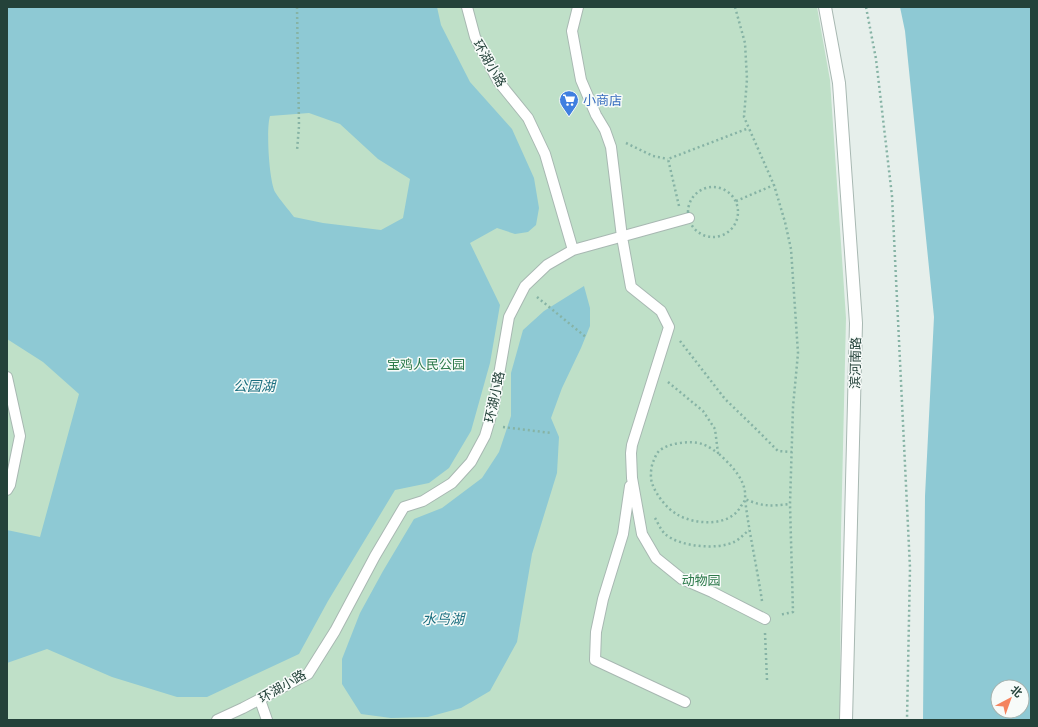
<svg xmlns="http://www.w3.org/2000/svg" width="1038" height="727" font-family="Ubuntu,'Noto Sans SC',sans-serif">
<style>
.green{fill:#bfe0c8}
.water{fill:#8ec9d4;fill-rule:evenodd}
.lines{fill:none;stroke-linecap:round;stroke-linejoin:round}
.lane-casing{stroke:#a8b8b2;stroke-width:12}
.street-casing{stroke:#a8b8b2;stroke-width:14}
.path{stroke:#86b3a5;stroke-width:2.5;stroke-dasharray:2 3;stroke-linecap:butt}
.lane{stroke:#fff;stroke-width:10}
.street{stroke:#fff;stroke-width:12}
.labels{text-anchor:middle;stroke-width:3;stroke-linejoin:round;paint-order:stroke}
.street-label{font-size:13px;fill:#24423a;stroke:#f7fbf9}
.shop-label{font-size:13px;fill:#366cbe;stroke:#f7fbf9;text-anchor:start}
.park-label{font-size:13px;fill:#2d7a4b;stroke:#f7fbf9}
.water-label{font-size:14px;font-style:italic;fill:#1c6f80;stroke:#f7fbf9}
</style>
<rect width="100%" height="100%" fill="#e6efeb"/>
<!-- green -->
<path class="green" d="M7,7H817L830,80L846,318L841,533L840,720H7Z"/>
<!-- water -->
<path class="water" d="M7,7H437L441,25L470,82L512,129L534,178L539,208L536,225L528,232L515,234L497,228L470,243L500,305L490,363L471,431L449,468L429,483L395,490L328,601L299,654L207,697H177L112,677L47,649L7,663V530L40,537L79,394L43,362L7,339ZM309,113L340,124L378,159L410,179L403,218L381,230L323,223L294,217C288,209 280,200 275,192C269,180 266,129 270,116Z
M900,7H1031V720H923L925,496L934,317L905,31ZM998,687H1022V711H998Z
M584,286L590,308V326L581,348L562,388L551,418L559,437L557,473L532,554L517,642L490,691L461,708L428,717L391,718L361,714L342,684V659L360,613L383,571L414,519L442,508L482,478L499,452L511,416V373L523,330L544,311Z"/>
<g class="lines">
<defs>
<path id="lane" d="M578,7L572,31L581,80L596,115L605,130L611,147L622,237L631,287L661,311L669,327L632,445L631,453L632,478L642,534L656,558L682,579L712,592L765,619
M573,250L689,218
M7,377L20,436L10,485L7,490
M630,486L623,534L603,599L596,632L595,660L685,702
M260,700L267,720
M217,720L243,708L308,674L335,631L375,556L404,507L423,501L452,483L471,462L485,436L493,409L509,317L525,286L547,265L573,250L545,154L528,118L498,81L475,37L467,7"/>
<path id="street" d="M825,7L839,83L856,323L846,720"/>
</defs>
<!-- lane casing -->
<use href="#lane" class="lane-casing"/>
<!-- street casing -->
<use href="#street" class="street-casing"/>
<!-- path -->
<path class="path" d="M297,7L299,126L297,151
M735,7L745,43L747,79L744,117L774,185L785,222L791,249L798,353L793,407L790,504L793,612L779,615
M866,7L876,59L892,196L910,568L907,720
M626,143L653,156L668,159
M688 212a25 25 0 1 1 50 0a25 25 0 1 1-50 0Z
M736,201L774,185
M679,206L668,159L749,128
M537,297L587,338
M680,341L725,399L756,429L778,451L792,452
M668,382L703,411L715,429L718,453C713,450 707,445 702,444C690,440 668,443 659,451C656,454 655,458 653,462C651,467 650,477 652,483C656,495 667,509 678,515C696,525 730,527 741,506C743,504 745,501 745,498C747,480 730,464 718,453
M503,427L551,433
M655,518C658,523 661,530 665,534C680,547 717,550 734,542C739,540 744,534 749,530
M762,601C757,567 749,533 745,499C763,507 771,506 790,504
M765,633L767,680"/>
<!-- lane -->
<use href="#lane" class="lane"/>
<!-- street -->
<use href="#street" class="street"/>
</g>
<!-- icons -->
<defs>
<symbol id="supermarket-pin" viewBox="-11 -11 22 30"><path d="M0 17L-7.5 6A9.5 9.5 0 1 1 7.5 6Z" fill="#3f7fe0" stroke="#f7fbf9"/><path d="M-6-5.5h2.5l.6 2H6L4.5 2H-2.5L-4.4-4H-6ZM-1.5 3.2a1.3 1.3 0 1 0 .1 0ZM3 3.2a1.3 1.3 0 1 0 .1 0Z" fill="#fff"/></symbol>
</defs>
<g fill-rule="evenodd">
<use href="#supermarket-pin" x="558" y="89" width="22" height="30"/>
</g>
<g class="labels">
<!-- street labels -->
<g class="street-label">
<text transform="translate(490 63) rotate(60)" y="5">环湖小路</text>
<text transform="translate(855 363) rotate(-89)" y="5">滨河南路</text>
<text transform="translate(494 397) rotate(-78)" y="5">环湖小路</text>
<text transform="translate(282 686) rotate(-30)" y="5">环湖小路</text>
</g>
<!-- shop labels -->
<g class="shop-label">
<text x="583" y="105">小商店</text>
</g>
<!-- park labels -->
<g class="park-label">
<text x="426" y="369">宝鸡人民公园</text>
<text x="701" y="585">动物园</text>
</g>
<!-- water labels -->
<g class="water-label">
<text x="254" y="391">公园湖</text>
<text x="443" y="624">水鸟湖</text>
</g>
</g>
<!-- border -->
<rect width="1038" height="727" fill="none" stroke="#24423a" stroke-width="16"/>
<!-- north arrow -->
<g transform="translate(1010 699) rotate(41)"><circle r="19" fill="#f7fbf9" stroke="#a3b1ad"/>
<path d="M0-3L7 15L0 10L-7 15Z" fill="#f4845f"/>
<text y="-6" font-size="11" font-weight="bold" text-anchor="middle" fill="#24423a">北</text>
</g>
</svg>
